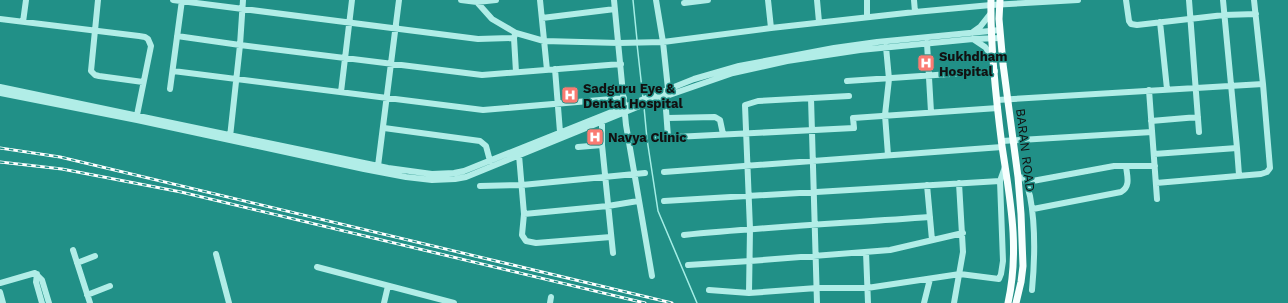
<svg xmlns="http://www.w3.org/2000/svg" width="1288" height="303" font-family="'Work Sans',sans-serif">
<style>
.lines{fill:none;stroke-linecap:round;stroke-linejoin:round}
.stream{stroke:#a4eee6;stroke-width:1.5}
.minor{stroke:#b1ede7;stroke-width:6}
.major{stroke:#f7fffe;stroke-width:7}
.rail-casing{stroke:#fff;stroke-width:3}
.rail{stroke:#219087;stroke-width:1.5;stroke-dasharray:4.5;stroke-linecap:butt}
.labels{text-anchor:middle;stroke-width:3;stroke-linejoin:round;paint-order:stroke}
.poi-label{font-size:13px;font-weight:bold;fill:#111;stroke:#219087;text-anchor:start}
.street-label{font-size:13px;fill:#111;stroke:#219087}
</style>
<rect width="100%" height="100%" fill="#219087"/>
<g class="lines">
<!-- stream -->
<path class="stream" d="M633,0L637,40
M637,44L643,98
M644,107L647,139L658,211L697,303"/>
<!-- minor -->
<path class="minor" d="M98,0L91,71L95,75L99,76L143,82
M173,0L478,39L514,38
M461,0L477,2L496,0
M475,0L492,19L516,33L544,41L619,43L663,42L771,28L915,12L991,5L1078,0
M540,0L547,70
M614,0L626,125L652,276
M656,0L663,42L668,89
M768,0L771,28
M817,0L819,22
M867,0V17
M914,0L915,12
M1126,0L1129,21L1131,24L1137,25L1224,15L1256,14
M1189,0L1199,132
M1223,0L1237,148
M684,3L708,0
M542,18L615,9
M0,19L139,36L145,37L148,39L151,46L137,115
M23,22L26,0
M1160,22L1167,89
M973,32L980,27L991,13
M515,34L514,38L516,72
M177,36L240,45L482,75L621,64
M973,39L985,47L993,58
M927,43L931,112
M886,47L889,79L885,115L888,155
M555,69L560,132
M173,71L483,110L624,98
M847,81L995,71
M0,87L388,168L432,174L454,173L464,171L694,79L739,66L834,48L877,42L1000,30
M170,89L182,0
M1149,90L1157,199
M341,92L352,0
M0,93L137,120L364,169L406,177L432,180L455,179L466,177L652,101L733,73L787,61L860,50L973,39L1000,38
M665,96L668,137
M811,98L817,303
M997,100L1263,84
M667,118L715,117L720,120L723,134
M602,121V145L613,253
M1151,121L1198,117
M384,128L480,141L486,146L490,161
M230,137L240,45L243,0
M655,138L854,128L853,118L998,108
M1002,141L1152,132
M578,147L602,145
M1154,154L1237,148L1239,175
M519,155L524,214L522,235L526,241L536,243L611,237
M378,166L399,0
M664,172L1002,147
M1018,177L1024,178C1028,183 1028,190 1030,196C1036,228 1035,258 1032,290
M1027,182L1114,166H1155
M1156,183L1261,174L1267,172L1270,168L1263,84L1254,0
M927,185L932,240
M480,186L522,185L645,173
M664,201L1000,181
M1033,209L1121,192C1131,186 1127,176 1126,166
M524,214L608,206L638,201
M684,235C766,227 848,223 930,217
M73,250L90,303
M866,252L868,303
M216,254L229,303
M77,263L95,256
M688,265L750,261L890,250L963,233
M317,267L454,303
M37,274L36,282L42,303
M0,283L35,273L42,280L49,303
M709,290L749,293L817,288H867L960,274L999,279L1001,274L1003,261L1000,181L1005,167
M0,292L3,303
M749,293L750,229L745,105L758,101L849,96
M87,295L110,286
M384,303L388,286
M550,303L551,297
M924,303L930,279
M954,303L963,252L959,183"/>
<!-- major -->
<path class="major" d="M991,0C990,47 996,99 1002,146C1010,200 1020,248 1008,303
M1000,0L999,19L1003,64L1018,177L1021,214L1023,266L1021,282L1016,303"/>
<defs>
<path id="rail" d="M0,148L60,157L672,303
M0,162L62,169L181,192L645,303"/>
</defs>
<!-- rail casing -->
<use href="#rail" class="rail-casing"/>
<!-- rail -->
<use href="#rail" class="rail"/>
</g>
<!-- icons -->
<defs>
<symbol id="hospital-square" viewBox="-11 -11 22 22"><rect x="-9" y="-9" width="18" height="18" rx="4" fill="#fa7b72" stroke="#219087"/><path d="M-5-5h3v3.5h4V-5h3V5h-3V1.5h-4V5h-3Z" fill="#fff"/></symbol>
</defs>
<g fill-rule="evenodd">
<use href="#hospital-square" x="916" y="53" width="20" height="20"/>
<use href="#hospital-square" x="560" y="85" width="20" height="20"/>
<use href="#hospital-square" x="585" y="127" width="20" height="20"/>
</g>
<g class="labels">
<!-- poi labels -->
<g class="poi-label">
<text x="939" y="61">Sukhdham<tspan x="939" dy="15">Hospital</tspan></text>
<text x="583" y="93">Sadguru Eye &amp;<tspan x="583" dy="15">Dental Hospital</tspan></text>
<text x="608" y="142">Navya Clinic</text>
</g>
<!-- street labels -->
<g class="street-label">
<text transform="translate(1026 150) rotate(83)" y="5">BARAN ROAD</text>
</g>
</g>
</svg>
